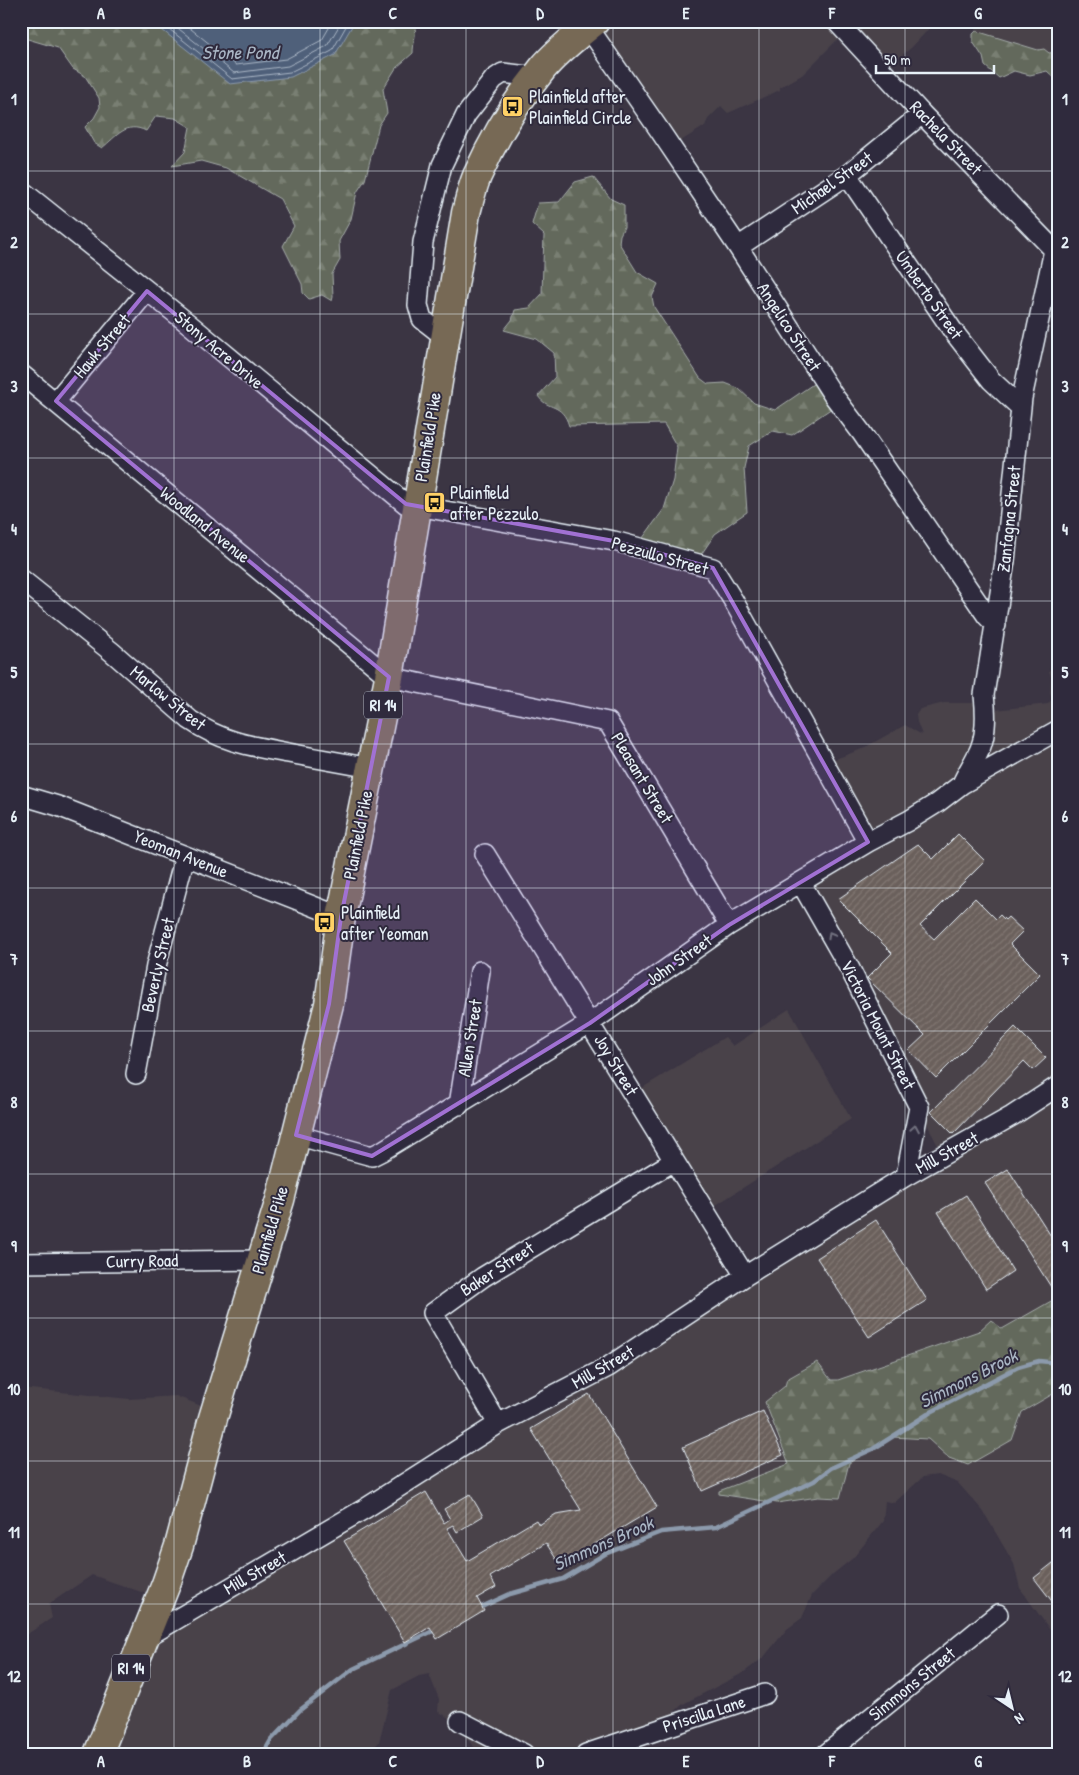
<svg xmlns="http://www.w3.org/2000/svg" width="1079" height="1775" font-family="'Patrick Hand',sans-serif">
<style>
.built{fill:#49424a}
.forest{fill:url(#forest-firs);stroke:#a6adaa}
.water{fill:#4f607a;stroke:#8c9aac}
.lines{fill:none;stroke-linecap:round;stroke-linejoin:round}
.shore{stroke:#abb7c6;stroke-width:1}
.stream{stroke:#8c9aac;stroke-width:4.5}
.building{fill:url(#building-hatch);stroke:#e8f1f8}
.street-casing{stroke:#e8f1f8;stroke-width:22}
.primary-casing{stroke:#e8f1f8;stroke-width:31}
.street{stroke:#2f2a3d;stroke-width:19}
.primary{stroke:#776954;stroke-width:28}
.oneway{stroke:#70707e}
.marked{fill:#a171d3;fill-opacity:0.2;stroke:#a171d3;stroke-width:4;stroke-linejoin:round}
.grid{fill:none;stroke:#e8f1f8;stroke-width:1;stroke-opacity:0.55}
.labels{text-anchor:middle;stroke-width:4;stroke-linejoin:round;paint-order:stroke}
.shield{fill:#2f2a3d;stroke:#b0b5c0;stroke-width:1}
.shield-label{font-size:16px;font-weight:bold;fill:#e8f1f8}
.poi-label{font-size:18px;fill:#e8f1f8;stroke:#2f2a3d;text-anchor:start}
.street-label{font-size:18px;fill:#e8f1f8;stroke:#2f2a3d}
.water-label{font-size:19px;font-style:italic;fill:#abb7c6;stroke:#2f2a3d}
.neatline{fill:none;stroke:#e8f1f8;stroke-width:2}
.grid-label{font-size:16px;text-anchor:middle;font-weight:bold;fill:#e8f1f8}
</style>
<defs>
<pattern id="forest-firs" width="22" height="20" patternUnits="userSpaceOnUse" patternTransform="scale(1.25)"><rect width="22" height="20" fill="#63695b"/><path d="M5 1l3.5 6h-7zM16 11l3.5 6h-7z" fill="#797f73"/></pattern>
<pattern id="building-hatch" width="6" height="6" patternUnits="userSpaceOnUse" patternTransform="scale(1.25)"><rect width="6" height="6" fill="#6b605b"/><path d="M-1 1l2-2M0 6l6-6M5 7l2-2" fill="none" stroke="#807773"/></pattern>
</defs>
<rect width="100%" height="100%" fill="#3b3543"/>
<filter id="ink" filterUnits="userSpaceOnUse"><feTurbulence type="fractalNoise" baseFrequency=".02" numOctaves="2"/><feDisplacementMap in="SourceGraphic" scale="10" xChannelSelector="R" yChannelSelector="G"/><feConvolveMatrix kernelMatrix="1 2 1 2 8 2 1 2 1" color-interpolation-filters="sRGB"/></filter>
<g filter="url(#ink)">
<!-- built -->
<path class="built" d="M596,21H936L912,47L883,71L843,34L802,75L780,87V90L728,113L721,106L708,119L705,126L671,147Z
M976,21H1058V52L1049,53L1044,49L1038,50L975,31L978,25Z
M1058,663V1037L1052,1043L1058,1053V1308L1052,1301L1002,1329L991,1320L979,1331L838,1380L832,1381L816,1362L788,1379L785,1386L765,1402L789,1464L777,1503L818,1497L840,1498L849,1463L892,1437L928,1439L949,1458L1012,1440L1022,1412L1058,1391V1641L1020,1588L1014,1564L983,1511L958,1483L938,1475L923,1477L894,1503L885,1501L883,1521L853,1558L833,1574L812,1595L802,1618L787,1629L763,1658L743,1673L683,1704L653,1732L600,1754H480L449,1718L438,1711L439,1699L429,1674L419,1676L392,1690L379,1742L368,1754H97L139,1648L580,1375L939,1148L850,969L803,889L860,847L825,763L862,749L905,725L922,735L917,722L916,715L920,709L944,703H983L986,711L1048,704L1052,699L1050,692L1051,677L1049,671L1053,664Z
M789,1009L851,1119L705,1212L634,1093L725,1037L733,1046Z
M21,1388L129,1399L176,1396L214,1411L150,1595L92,1575L49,1604L52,1618L21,1638Z"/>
<!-- forest -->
<path class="forest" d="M21,21H416C417,30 413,43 413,53L396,68L383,89L387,113L379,125L365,180L357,192L351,219L339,241L340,260L332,274L333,297L332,301L322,295L309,299L303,293L302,284L283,246L294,226L280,199L226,168L201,161L172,166L185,152L190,127L175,118L156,116L146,131C126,121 117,136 102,148L94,143L85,127L94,118L100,107L99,98L85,76L73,69L58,48L21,37Z
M976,31L1038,50L1044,49L1049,53L1058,52V81L1047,71L1030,75L1014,71L999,78L985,66L983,57L973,42V34Z
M593,177L611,199L624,205V227L620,235L619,243L637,272L658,284L652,297L654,307L700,378L708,384L725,383L738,388L754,403L775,410L822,378L838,404L792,435L773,431L749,446L744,468L747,512L715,534L696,562L637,546L664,509L673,480L677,447L664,424L569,426C562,402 548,411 538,396L555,377L554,353L537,339L504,330L512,320L515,310L529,308L542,294L544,235L532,224L538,203L559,202L575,182Z
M1053,1300L1058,1308V1391L1022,1412L1012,1440L968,1465L949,1458L928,1439L892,1437L849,1463L840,1498L818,1497L777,1503L719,1494V1491L789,1464L765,1402L785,1386L787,1379L817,1362L831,1380H838L979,1331L991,1320L1002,1329Z"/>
<!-- water -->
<path class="water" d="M149,21H355L335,55L291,77L230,84L157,26Z"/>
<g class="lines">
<!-- shore -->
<path class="shore" d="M159,21L232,79L290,72L332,51L349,21
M169,21L234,73L288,66L327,46L342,21
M181,21L236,65L286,59L322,40L333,21"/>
<!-- stream -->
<path class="stream" d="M477,1609L510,1594L563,1579L605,1554L661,1532L716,1527L814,1481L831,1468L873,1449L931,1412L1018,1367L1039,1361L1058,1363
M263,1754L271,1740L300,1710L353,1669L437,1629"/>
</g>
<!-- building -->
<path class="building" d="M878,21H892L885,28Z
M958,834L985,861L920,926L934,939L975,898L996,919L1000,915L1005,920L1008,917L1023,931L1010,944L1040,974L936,1078L909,1050L925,1035L867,978L892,953L838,899L918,844L933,859Z
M1015,1027L1046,1058L1033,1070L1024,1061L953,1134L931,1112Z
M1008,1169L1058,1247V1298L985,1183Z
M966,1195L1013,1271L986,1289L938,1212Z
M876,1220L927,1300L869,1337L817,1258Z
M589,1394L657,1507L560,1565L546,1543L490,1577L496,1587L477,1598L484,1611L437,1639L430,1627L405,1642L344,1541L426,1492L444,1523L450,1519L444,1509L470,1494L483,1516L457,1532L453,1525L447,1528L467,1561L536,1520L539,1525L556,1514L581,1510L531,1429Z
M763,1411L783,1455L702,1491L683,1447Z
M1058,1559V1609L1034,1578Z"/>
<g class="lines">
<defs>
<path id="street" d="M836,21L922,114L1058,254
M588,27L658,128L738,247L833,395L861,432L987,616L996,625
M847,175L953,331L991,380L1021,408
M21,190L189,324L406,504L614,541L713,568L733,600L868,842
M738,247L847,175L922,114
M445,337L422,319L418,305L423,242L442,165L466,115L494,79L503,73L536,77
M21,374L389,677L608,722L729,925
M56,401L147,291
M21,579L112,652L190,720C222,742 251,746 288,753C315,758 343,763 371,768
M962,784C967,772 975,761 980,749C987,732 986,713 984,695L1005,561L1022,398L1054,250
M21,795L58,806L341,917
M485,854L745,1276
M801,883L850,969L919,1107L906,1176
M136,1074L156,966L185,856
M459,1105L480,971
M296,1135L372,1156L382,1151L590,1023L729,925L868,842L908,821L937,803L962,784L1058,730
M21,1263L262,1260
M498,1424L433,1313L483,1277L674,1161
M143,1639L366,1508L498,1424L608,1367L745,1276L906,1176L1012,1116L1058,1086
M460,1721L524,1754
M586,1754L765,1694
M826,1754L998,1614"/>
<path id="primary" d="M98,1754L166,1584L179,1546L213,1418L280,1200L329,1004L341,917L389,677L466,213C469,201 472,188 477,176C494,138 517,100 543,68C558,50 577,36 595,21"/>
</defs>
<!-- street casing -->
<use href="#street" class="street-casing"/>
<!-- primary casing -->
<use href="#primary" class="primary-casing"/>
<!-- street -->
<use href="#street" class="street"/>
<!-- primary -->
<use href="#primary" class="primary"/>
</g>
<!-- one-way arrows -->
<defs><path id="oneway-chevron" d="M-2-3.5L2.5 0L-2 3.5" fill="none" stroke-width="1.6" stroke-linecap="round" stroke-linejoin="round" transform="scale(1.25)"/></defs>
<g class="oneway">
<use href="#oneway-chevron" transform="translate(831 935) rotate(-120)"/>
<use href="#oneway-chevron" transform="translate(915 1128) rotate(-80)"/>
</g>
</g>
<!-- marked area -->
<path class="marked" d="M147,291L406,504L614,541L713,568L868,842L729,925L590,1023L372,1156L296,1135L329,1004L341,917L389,677L56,401Z"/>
<!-- grid -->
<path class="grid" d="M174,21V1754M320,21V1754M466,21V1754M613,21V1754M759,21V1754M905,21V1754M21,171H1058M21,314H1058M21,458H1058M21,601H1058M21,744H1058M21,888H1058M21,1031H1058M21,1174H1058M21,1318H1058M21,1461H1058M21,1604H1058"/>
<!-- icons -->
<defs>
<symbol id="bus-square" viewBox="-11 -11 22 22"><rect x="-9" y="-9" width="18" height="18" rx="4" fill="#ffd166" stroke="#2f2a3d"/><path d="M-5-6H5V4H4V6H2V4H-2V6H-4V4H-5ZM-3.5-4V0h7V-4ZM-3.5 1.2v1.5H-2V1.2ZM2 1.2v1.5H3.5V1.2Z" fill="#111"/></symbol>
</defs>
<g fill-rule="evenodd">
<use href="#bus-square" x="500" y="94" width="25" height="25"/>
<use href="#bus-square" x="422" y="490" width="25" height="25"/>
<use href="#bus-square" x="312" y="910" width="25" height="25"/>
</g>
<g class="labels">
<!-- shield labels -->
<g class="shield">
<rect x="364" y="691.5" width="38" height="27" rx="4"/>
<rect x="112" y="1654.5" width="38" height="27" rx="4"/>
</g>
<g class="shield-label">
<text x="383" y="711">RI 14</text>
<text x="131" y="1674">RI 14</text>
</g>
<!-- poi labels -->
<g class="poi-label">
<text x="529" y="103">Plainfield after<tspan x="529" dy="21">Plainfield Circle</tspan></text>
<text x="450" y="499">Plainfield<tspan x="450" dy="21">after Pezzulo</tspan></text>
<text x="341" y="919">Plainfield<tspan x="341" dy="21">after Yeoman</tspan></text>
</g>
<!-- street labels -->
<g class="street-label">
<text transform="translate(946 138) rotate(46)" y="6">Rachela Street</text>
<text transform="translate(832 183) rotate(-35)" y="6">Michael Street</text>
<text transform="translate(929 295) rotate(55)" y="6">Umberto Street</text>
<text transform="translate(789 327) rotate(57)" y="6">Angelico Street</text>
<text transform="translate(102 346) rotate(-50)" y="6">Hawk Street</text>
<text transform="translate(219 350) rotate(40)" y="6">Stony Acre Drive</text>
<text transform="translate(428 437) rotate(-81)" y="6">Plainfield Pike</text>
<text transform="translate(1009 519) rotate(-84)" y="6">Zanfagna Street</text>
<text transform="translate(205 525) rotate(39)" y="6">Woodland Avenue</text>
<text transform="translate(660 556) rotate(16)" y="6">Pezzullo Street</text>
<text transform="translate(168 698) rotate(39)" y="6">Marlow Street</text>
<text transform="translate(642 778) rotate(59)" y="6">Pleasant Street</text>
<text transform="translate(358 835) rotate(-79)" y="6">Plainfield Pike</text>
<text transform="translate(181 854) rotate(22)" y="6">Yeoman Avenue</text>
<text transform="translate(679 960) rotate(-35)" y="6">John Street</text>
<text transform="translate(158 965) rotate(-77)" y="6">Beverly Street</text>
<text transform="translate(878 1025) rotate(63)" y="6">Victoria Mount Street</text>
<text transform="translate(470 1038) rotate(-81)" y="6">Allen Street</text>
<text transform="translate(616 1065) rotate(59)" y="6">Joy Street</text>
<text transform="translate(947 1153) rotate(-29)" y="6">Mill Street</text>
<text transform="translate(270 1230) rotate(-74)" y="6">Plainfield Pike</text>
<text transform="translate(142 1261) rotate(-1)" y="6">Curry Road</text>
<text transform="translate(497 1269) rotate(-33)" y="6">Baker Street</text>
<text transform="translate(603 1367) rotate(-30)" y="6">Mill Street</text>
<text transform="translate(255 1573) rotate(-30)" y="6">Mill Street</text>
<text transform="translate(912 1684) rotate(-39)" y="6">Simmons Street</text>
<text transform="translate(704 1714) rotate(-18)" y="6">Priscilla Lane</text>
</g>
<!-- water labels -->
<g class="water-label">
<text x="240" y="59">Stone Pond</text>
<text transform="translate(968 1378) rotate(-27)" y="7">Simmons Brook</text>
<text transform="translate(603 1543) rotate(-24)" y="7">Simmons Brook</text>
</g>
</g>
<!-- margin -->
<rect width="1079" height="1775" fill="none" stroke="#2f2a3d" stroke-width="55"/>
<!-- north arrow -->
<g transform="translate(1012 1708) rotate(145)" stroke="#2f2a3d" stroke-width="4" paint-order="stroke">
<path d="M0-4L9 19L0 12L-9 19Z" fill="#e8f1f8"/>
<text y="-8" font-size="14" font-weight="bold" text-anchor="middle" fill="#e8f1f8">N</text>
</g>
<!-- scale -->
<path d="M876 65v8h118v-8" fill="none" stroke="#e8f1f8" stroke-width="2.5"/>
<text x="884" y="65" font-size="15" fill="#e8f1f8" stroke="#2f2a3d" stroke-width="4" paint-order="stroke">50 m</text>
<rect x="28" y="28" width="1024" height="1720" class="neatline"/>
<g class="grid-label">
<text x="101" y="19">A</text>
<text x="247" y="19">B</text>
<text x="393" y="19">C</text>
<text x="540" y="19">D</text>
<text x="686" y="19">E</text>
<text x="832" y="19">F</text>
<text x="978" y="19">G</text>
<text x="14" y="105">1</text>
<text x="1065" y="105">1</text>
<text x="14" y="248">2</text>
<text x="1065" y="248">2</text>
<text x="14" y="392">3</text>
<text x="1065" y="392">3</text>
<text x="14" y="535">4</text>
<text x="1065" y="535">4</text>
<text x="14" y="678">5</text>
<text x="1065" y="678">5</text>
<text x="14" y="822">6</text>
<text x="1065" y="822">6</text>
<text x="14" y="965">7</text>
<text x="1065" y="965">7</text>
<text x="14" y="1108">8</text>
<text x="1065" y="1108">8</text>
<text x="14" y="1252">9</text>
<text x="1065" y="1252">9</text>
<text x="14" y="1395">10</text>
<text x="1065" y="1395">10</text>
<text x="14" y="1538">11</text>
<text x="1065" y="1538">11</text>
<text x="14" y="1682">12</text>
<text x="1065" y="1682">12</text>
<text x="101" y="1767">A</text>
<text x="247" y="1767">B</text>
<text x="393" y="1767">C</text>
<text x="540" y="1767">D</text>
<text x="686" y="1767">E</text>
<text x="832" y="1767">F</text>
<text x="978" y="1767">G</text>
</g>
</svg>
